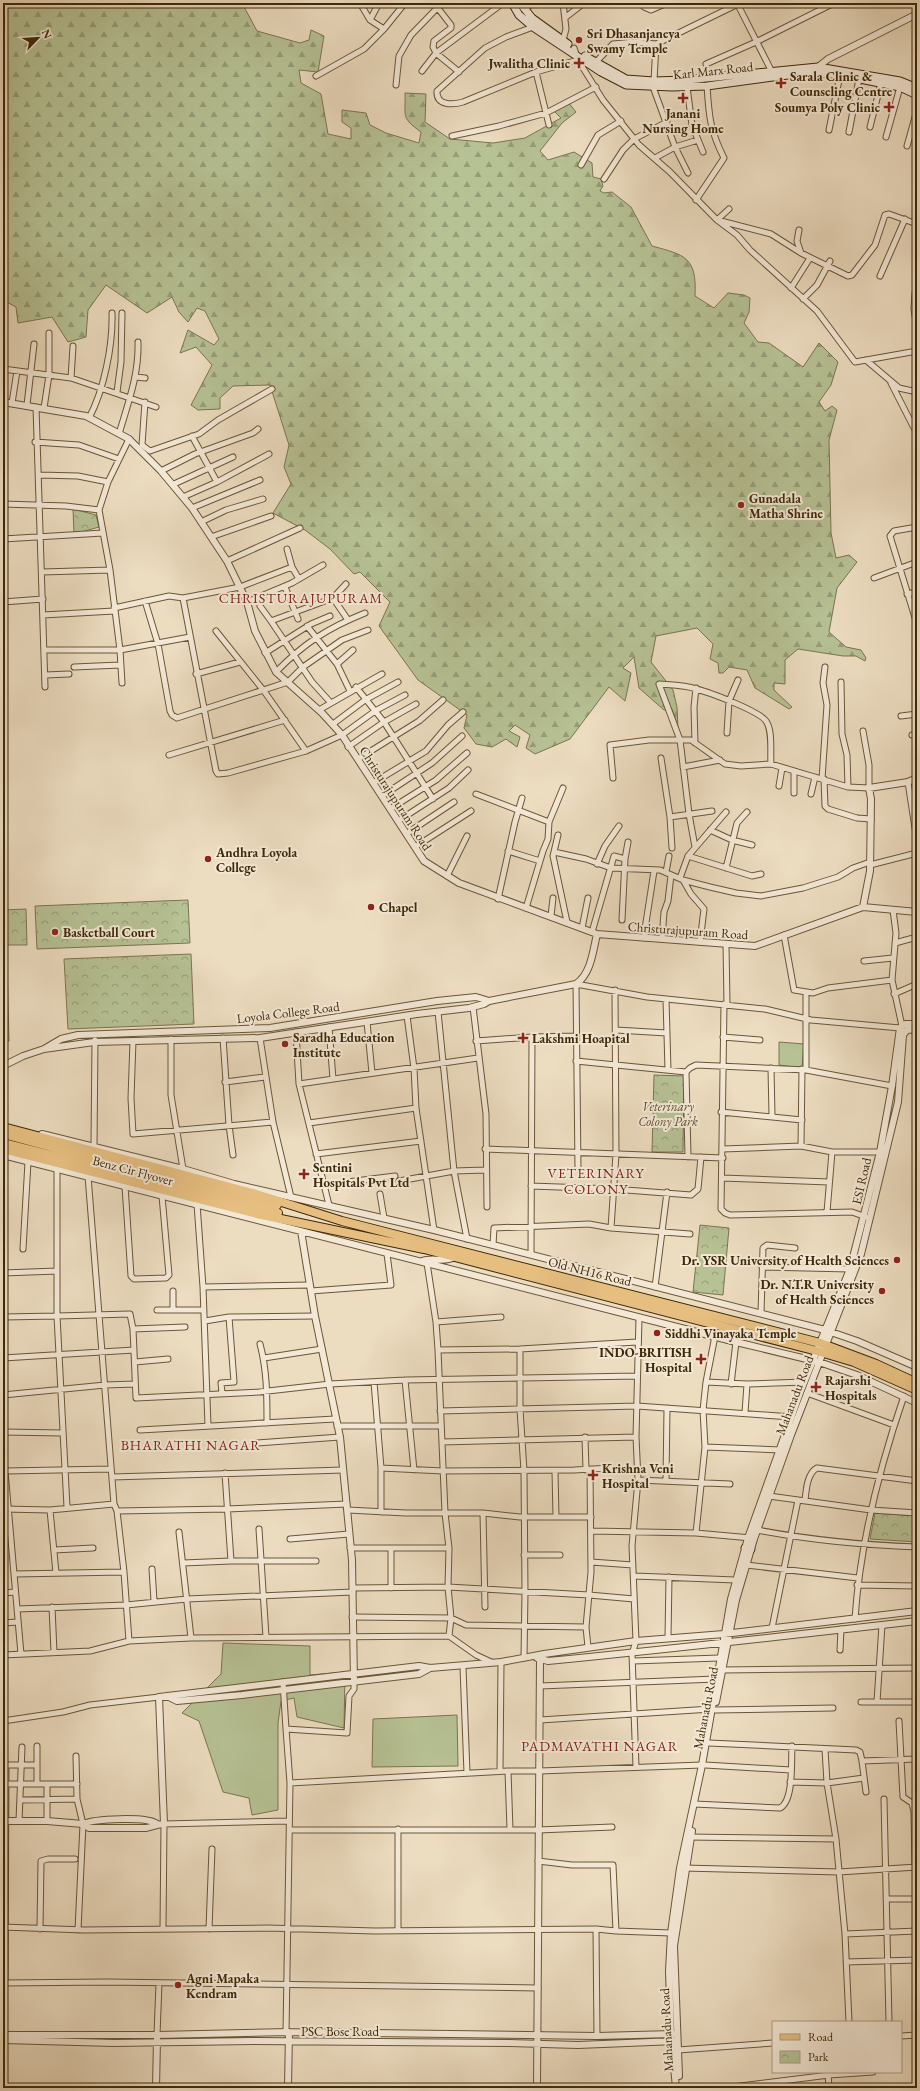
<svg xmlns="http://www.w3.org/2000/svg" width="920" height="2091" font-family="'EB Garamond',serif">
<style>
.grass{fill:#b6c194;stroke:#7a754e}
.forest{fill:url(#forest-firs);stroke:#7a754e}
.park{fill:url(#park-crowns);stroke:#7a754e}
.lines{fill:none;stroke-linecap:round;stroke-linejoin:round}
.minor-casing{stroke:#6a5636;stroke-width:7}
.tertiary-casing{stroke:#6a5636;stroke-width:8}
.secondary-casing{stroke:#3e2908;stroke-width:9}
.primary-casing{stroke:#3e2908;stroke-width:10}
.minor{stroke:#f3e8d6;stroke-width:5}
.tertiary{stroke:#f3e8d6;stroke-width:6}
.secondary{stroke:#f3e8d6;stroke-width:7}
.primary{stroke:#e6be80;stroke-width:8}
.poi-dot{fill:#8f2418;stroke:#f3e8d6;stroke-width:1.5}
.labels{text-anchor:middle;stroke-width:4;stroke-linejoin:round;paint-order:stroke}
.poi-label{font-size:13px;font-weight:bold;fill:#3e2908;stroke:#f3e8d6;text-anchor:start}
.street-label{font-size:13px;fill:#3e2908;stroke:#f3e8d6}
.park-label{font-size:13px;font-style:italic;fill:#5c4f2b;stroke:#f3e8d6}
.neighbourhood-label{font-size:14px;letter-spacing:1px;fill:#7a1f14;stroke:#f3e8d6}
</style>
<defs>
<pattern id="forest-firs" width="22" height="20" patternUnits="userSpaceOnUse"><rect width="22" height="20" fill="#b6c194"/><path d="M5 1l3.5 6h-7zM16 11l3.5 6h-7z" fill="#959d77"/></pattern>
<pattern id="park-crowns" width="20" height="18" patternUnits="userSpaceOnUse"><rect width="20" height="18" fill="#b6c194"/><path d="M2 6a3 3 0 1 1 6 0M12 15a3 3 0 1 1 6 0" fill="none" stroke="#959d77"/></pattern>
</defs>
<rect width="100%" height="100%" fill="#ecdcc0"/>
<filter id="stains"><feTurbulence type="fractalNoise" baseFrequency=".005" numOctaves="4"/><feColorMatrix values="0 0 0 0 .2 0 0 0 0 .09 0 0 0 0 .02 0 0 0 .5 -.17"/></filter>
<radialGradient id="worn" r=".72"><stop offset=".6" stop-color="#630" stop-opacity="0"/><stop offset="1" stop-color="#630" stop-opacity=".3"/></radialGradient>
<!-- grass -->
<path class="grass" d="M779,1042L804,1044L802,1068L779,1065Z
M223,1643L310,1646V1675L345,1672L344,1728L297,1717L294,1698L281,1701L278,1723V1810L252,1815L249,1798L223,1792L199,1721L182,1713L221,1674Z
M457,1715L458,1766L372,1767L373,1719Z"/>
<!-- forest -->
<path class="forest" d="M3,3H242L257,31L300,43L309,40L311,30L324,36L318,72L299,70L301,83L321,94L328,134L351,139V128L342,122V110L366,113L370,125L386,133L419,143L421,132C400,117 406,116 405,93L426,94L425,122L450,139L493,143L525,138L561,118L553,110L568,102L576,112L562,123L540,151L548,160L574,152L592,163L593,177L601,179L603,186L600,191L604,193L612,192L631,207L652,246C685,255 697,257 695,296L714,308L728,293L744,295L750,298L749,312L744,323L758,342L769,343L803,367L819,343L838,362L831,385L819,402L825,411L832,406L837,410L829,440L831,533L836,558L849,555L857,562L837,588L829,632L846,647L861,650L866,658L865,661L856,656H843L798,649L785,660V684L774,683V690L792,707L789,709L755,688L747,670L729,667L723,673H719L718,663L710,659L713,644L697,628L656,636L651,662L673,690L677,707L678,728L672,709L664,710L639,688L634,657L623,668L631,673L625,701L609,687L570,739L535,754L526,748L530,735L515,725L509,731L520,737L517,747L506,739L492,747L476,744L464,728L467,715L418,680L379,626L390,602L360,572L354,574L330,549L305,530L273,513L291,484L284,467L289,445L270,385L233,386L220,398V409L198,410L191,405L212,365L196,347L180,353L188,330L214,345L219,339L205,311L197,308L188,322L179,312L172,297L147,313L106,285L88,310L86,337L68,342L52,317L18,323L16,307L3,300Z"/>
<!-- park -->
<path class="park" d="M73,509L96,515L99,527L74,534Z
M188,900L190,943L37,949L35,906Z
M26,909L27,945H3V910Z
M191,954L194,1024L68,1029L64,959Z
M3,963H7L9,1041L3,1044Z
M654,1075L684,1076L683,1152H652Z
M700,1225L729,1228L723,1295L693,1292Z
M875,1513L917,1516V1542L870,1539Z"/>
<g class="lines">
<defs>
<path id="minor" d="M360,3L370,20L384,29
M641,3L644,7L651,10L667,3
M737,3L771,70
M437,7L451,25V28L434,41L433,47L436,53L459,72
M524,9L534,3
M566,17L584,3
M370,20L379,3
M533,27L506,37L485,48L437,91C436,106 453,105 463,102L536,72L578,60
M563,40L566,29L563,3
M574,48L578,60L603,100L639,145L670,172L717,220L737,235L750,250L817,311L855,362L917,351
M596,62L613,44L635,42L656,44L740,3
M706,64L756,42L834,3
M422,71L436,53L503,3
M536,72L549,125
M316,76L364,49L384,29L405,3
M654,81L656,44
M396,85L399,56L411,35L442,3
M653,87L675,147L688,173
M687,87L692,125L703,152
M870,127L881,83
M829,130L840,75
M849,132L859,79
M452,136L499,126L546,113L596,87
M886,137L900,87
M907,146L917,110
M655,158L675,147L698,140
M581,165L598,135L621,121
M604,179L623,150L634,139L667,122
M696,200L724,158C710,130 709,117 707,86
M729,209L717,220L771,234L801,253L848,276L852,275L875,245L885,215L889,214L917,224
M799,230L797,241L801,253
M880,276L905,219
M791,288L810,258
M915,293L914,309L917,329
M803,299L817,285L830,261
M866,360L899,388L917,392
M3,369L71,378L156,407
M136,377L145,378
M71,378L73,346
M891,383L914,428
M117,392L121,362L122,313
M145,402L142,445L150,451L199,434L218,420L272,389
M12,403L17,371
M27,405L34,344
M36,407L45,687
M44,408L49,375V333
M89,418C104,390 113,345 112,313
M119,434C128,403 139,375 138,342
M192,436L217,482
M35,442L79,445L119,459
M161,471L195,454L253,433L258,429
M39,475L78,476L108,482
M174,484L233,457
M183,497L217,482L269,454
M3,504L66,506L99,510
M192,508L260,480
M201,522L226,510L263,499
M917,527L894,531L890,536L917,624
M211,537L271,516
M3,539L103,533
M287,549L292,567L299,579
M227,561L300,528
M42,572L110,570
M874,578L917,562
M285,587L298,619
M907,594L917,592
M183,598L216,771L218,774L228,773L306,751L264,691L216,631
M333,598L348,620
M145,601L158,644L170,711L172,715L177,718L288,682L303,667L342,640L368,630
M3,602L43,599
M247,602L292,583L323,565
M260,606L271,621L333,598L346,584
M114,608L169,596L183,598L240,587L292,567
M43,615L114,611
M271,621L312,682L331,703
M307,626L337,664L350,691
M44,650H120L190,637
M265,653L311,624L330,616
M337,664L353,650
M74,667L120,665
M276,672C304,643 328,628 365,613
M196,674L240,662
M45,675L69,674
M841,682L842,734L847,755L848,787
M122,683L120,650L110,570L99,510L108,482L129,439
M356,687L384,722L433,799
M319,710L382,674
M901,716L917,714
M333,724L365,700L398,682
M727,733L729,701L738,680
M912,735L917,736
M695,743L694,707L696,688
M348,747L384,722L416,704
M306,751L342,735L375,711L405,695
M169,755L285,720
M661,758L670,817L672,848
M358,759L419,721L443,700
M683,767L720,760
M613,778L610,745L649,740H691L725,764L741,766L771,764L848,787L869,788V765L863,731
M822,779L827,705L823,683L825,667
M824,779L825,806L828,809L857,818L871,819
M908,782L917,841
M373,783L426,751L448,725L463,712
M779,786L782,768
M794,793V771
M476,794L549,822L548,839L543,851L526,908
M811,794L815,777
M382,796L432,763L462,736
M390,809L436,780L467,753
M670,817L712,811
M398,821L449,788L468,770
M549,822L563,788
M710,830L732,840L752,845
M406,834L454,802
M558,835L553,856L567,922
M415,847L471,811
M695,847L689,814L680,740L659,684C671,685 685,685 696,689C709,692 759,711 766,721C773,731 770,752 771,764
M508,851L540,861
M554,852L586,859L611,868L660,870L683,880L710,887L736,893L761,896L803,888L838,877L853,868L870,862
M688,856L726,812
M625,859L628,842
M597,864L605,846L619,826
M870,865L917,853
M726,868L737,823L747,812
M666,872L669,856
M447,876L467,836
M680,878L688,856L752,876L761,874
M683,880L691,894L704,909L700,942
M498,899L515,822L522,798
M893,910L896,933L892,980L902,1026
M551,916L553,898
M582,928L588,898
M592,932L614,856L625,859L622,920
M784,935L794,990L813,993L828,988L892,980
M645,938V929L654,871
M662,939L664,912L668,901L671,875
M895,943L917,937
M726,944L727,1005
M864,961L893,958
M806,992V1070
M894,994L917,984
M666,999L668,1070
M724,1004L721,1209L725,1213L730,1215L852,1212L866,1217
M473,1007L486,1114L487,1207
M438,1012L454,1171L467,1239
M407,1016L414,1068L416,1108L434,1230
M367,1022L372,1073
M329,1027L333,1079
M616,1030L667,1033
M296,1032L299,1084L329,1205
M723,1037L760,1040
M223,1038L229,1125L233,1155
M260,1038L273,1122L291,1197
M171,1039V1095L183,1169
M133,1041L131,1098L133,1134L273,1122
M476,1041L532,1037
M576,1061L686,1072L690,1068L696,1065L806,1070L892,1086
M771,1068L772,1116
M686,1072L688,1157
M225,1082L265,1077
M299,1084L478,1058
M721,1112L802,1120
M309,1123L416,1108
M94,1145L95,1040
M801,1146L802,1069
M485,1149L723,1158
M723,1149L801,1146L832,1152H880
M316,1154L421,1141
M57,1169V1316L130,1314L133,1329L136,1398L259,1392L330,1384L405,1380L637,1376
M578,1169L576,984L647,997L765,1009L811,1020L900,1028L902,1030
M88,1176L114,1504L117,1511L124,1572L129,1641
M722,1178L829,1182
M399,1181L454,1171L486,1170
M324,1185L395,1176
M125,1186L131,1276L134,1279L166,1278L169,1275L162,1196
M531,1186L613,1189L691,1195L698,1189L701,1157
M380,1194L384,1218
M197,1204L203,1287L208,1426
M827,1212L832,1152
M611,1228L616,1154L615,990
M493,1245L494,1228L589,1224L611,1228L690,1234
M23,1249L28,1162
M531,1254L532,1037L575,1036
M427,1263L436,1322L438,1350L445,1513L449,1548L448,1587L451,1618L449,1636
M762,1267L850,1269
M3,1273L57,1271
M203,1287L310,1285
M655,1287L667,1192
M173,1291V1310
M311,1291L391,1285L387,1254
M157,1310H203
M761,1313L763,1248L767,1245L795,1248
M3,1317L57,1316L67,1507
M205,1321L229,1317L315,1316
M436,1322L501,1317
M133,1329L185,1327
M715,1336L706,1382L703,1410L705,1447L696,1533L751,1538
M260,1344C267,1370 267,1396 267,1423
M520,1349V1409L524,1471L525,1592L524,1658
M438,1350L520,1349L637,1342
M3,1358L134,1350
M264,1358L322,1349
M135,1362L168,1359
M405,1380L414,1470
M374,1382L381,1468V1512
M706,1382L747,1384L804,1382
M731,1384L736,1342
M222,1393L221,1383L234,1382L229,1317
M807,1393L894,1425
M3,1395L105,1385L135,1384
M440,1411L637,1406L792,1417
M745,1413L747,1384
M337,1426H441
M140,1430L335,1419
M3,1432L62,1433
M585,1437L586,1470
M442,1442L636,1437
M257,1443L340,1437
M705,1447L781,1450
M3,1448L21,1654
M381,1468L443,1471L574,1470L612,1468
M5,1471L111,1469
M555,1471L556,1517
M225,1473L231,1561
M112,1477L343,1470
M638,1480L730,1484
M666,1481L667,1408
M769,1496L871,1510L917,1513
M805,1501C806,1491 807,1473 817,1468L917,1481
M3,1509L50,1510L114,1504
M50,1510L56,1573
M348,1510L406,1513H483L520,1517H591
M117,1511L227,1509L347,1504
M483,1513L485,1607
M259,1529L266,1637
M757,1530C810,1540 863,1545 917,1547
M592,1531L696,1533
M179,1532L191,1638
M290,1539L349,1534
M350,1548H449
M54,1550L93,1548
M524,1555H560
M591,1562L633,1565
M183,1563L231,1561H316
M746,1565L858,1578
M152,1569L154,1601
M14,1574L124,1572
M635,1576L735,1580
M857,1585L917,1586
M353,1588L448,1587L589,1595L634,1599
M391,1588V1548
M3,1593L15,1592
M52,1607L54,1652
M17,1609L126,1605L187,1599L353,1592
M352,1617L451,1618L466,1625L586,1627
M855,1619C860,1542 879,1469 904,1396
M3,1623L18,1622
M772,1628L798,1500
M668,1638L669,1577
M588,1647L586,1627L591,1572L590,1470
M840,1650L841,1629
M3,1655L90,1651L129,1641L191,1638L449,1636L476,1655L491,1662
M633,1661L719,1658
M463,1667L467,1773
M723,1670L917,1668
M283,1682L286,1729
M540,1686L716,1679
M861,1702H877L882,1625
M877,1702H917
M715,1710L833,1708
M540,1720L711,1709
M3,1721L63,1712L90,1705L159,1697
M899,1721L903,1797L912,1803L914,1812L915,1867
M709,1743L856,1750L860,1752L862,1761L917,1759
M37,1746V1784H77
M825,1749L827,1783L836,1839L845,1934L849,2022
M76,1756L77,1799L83,1824L78,1930
M862,1761L866,1792
M3,1762L6,1765H37
M705,1765L791,1770
M636,1767L632,1654L636,1641L632,1546L638,1480L636,1437L639,1318
M500,1771L501,1662
M508,1771L510,1830
M790,1782L827,1783L864,1778
M290,1783L286,1729L347,1733L349,1696L354,1689V1682
M5,1784H37
M47,1784V1821
M884,1799L889,2022
M20,1800L77,1799
M694,1804L780,1808C794,1801 791,1761 792,1746
M19,1821L22,1747
M398,1829V1931
M290,1830H538L612,1827
M688,1837L836,1839
M538,1861L572,1865H613L616,1931
M683,1868L839,1872L917,1867
M886,1899H917
M3,1927L84,1930L268,1928L375,1931L596,1929L616,1931L671,1933
M40,1929L41,1861L48,1859H75
M163,1929L164,1824L288,1821
M209,1929L212,1849
M596,1929L597,2036
M845,1934L917,1931
M846,1962L917,1960
M3,1983L107,1982L538,1988
M5,1983L6,1765
M286,2033L290,1783L508,1771H540L702,1765
M157,2035L159,1983
M901,2036L917,2035
M678,2050L773,2043
M828,2073L829,2088
M725,2088L829,2075L873,2072"/>
<path id="tertiary" d="M818,67L828,59L917,14
M3,402L86,416L129,439L161,471L192,508L227,561L247,602L255,631L276,672L322,713L342,735L424,861L459,883L597,934L755,946L863,907L917,912
M863,907L870,871L871,799L869,788L908,782L917,778
M44,1049L61,1039L78,1035L270,1028L437,1001L476,997L489,1001
M3,1066L23,1056L44,1049L94,1042L260,1038L417,1014L469,1008L484,1004L489,1001L576,984C591,974 593,951 597,934
M42,1134L183,1169L234,1184L434,1230L825,1330L857,1341L917,1367
M3,1155L736,1342L819,1362L857,1375L917,1403
M301,1231L315,1316L340,1437L352,1560L354,1682
M422,1261C433,1257 444,1263 454,1257
M537,1658L548,1661C671,1649 794,1635 917,1621
M167,1696L177,1701L242,1695L419,1674L430,1668
M716,1702L736,1600L754,1539L791,1435L861,1254L898,1102L903,1035L907,1030L917,1029
M3,1821H47L83,1824L89,1828H146C153,1827 157,1824 164,1824L159,1697L419,1666L430,1668L501,1662L544,1654L636,1641L724,1634L917,1611
M83,1824C94,1819 147,1816 157,1824
M3,2035H157L289,2032L597,2036L673,2034
M3,2040L114,2043L254,2041L509,2043L578,2045L676,2041
M679,2076L674,1946L692,1831
M156,2088L157,2039
M288,2088L289,2032
M537,2088L540,1660
M676,2088L671,2034L669,1971L671,1933L680,1868L702,1765L731,1599L748,1538L801,1390L850,1269L880,1152L892,1086L900,1028L905,1024H917"/>
<path id="secondary" d="M512,3L519,15L533,27L601,72L626,85L672,87L707,86L810,72L840,75L900,87L917,95
M520,3L532,18L568,44
M585,56L626,79L654,81L686,80L818,67L900,81L917,88
M745,1548L751,1549"/>
<path id="primary" d="M915,3L917,7
M3,1127L253,1193L342,1221L820,1343L876,1364L917,1383
M3,1134L189,1184L277,1205
M3,1143L278,1213
M3,1149L257,1214L424,1249L817,1351L854,1362L917,1390"/>
</defs>
<!-- minor casing -->
<use href="#minor" class="minor-casing"/>
<!-- tertiary casing -->
<use href="#tertiary" class="tertiary-casing"/>
<!-- secondary casing -->
<use href="#secondary" class="secondary-casing"/>
<!-- primary casing -->
<use href="#primary" class="primary-casing"/>
<!-- minor -->
<use href="#minor" class="minor"/>
<!-- tertiary -->
<use href="#tertiary" class="tertiary"/>
<!-- secondary -->
<use href="#secondary" class="secondary"/>
<!-- primary -->
<use href="#primary" class="primary"/>
</g>
<!-- markers -->
<g class="poi-dot">
<circle cx="579" cy="40" r="4"/>
<path d="M577 57h4v4h4v4h-4v4h-4v-4h-4v-4h4z"/>
<path d="M779 77h4v4h4v4h-4v4h-4v-4h-4v-4h4z"/>
<path d="M681 92h4v4h4v4h-4v4h-4v-4h-4v-4h4z"/>
<path d="M887 101h4v4h4v4h-4v4h-4v-4h-4v-4h4z"/>
<circle cx="741" cy="505" r="4"/>
<circle cx="208" cy="859" r="4"/>
<circle cx="371" cy="907" r="4"/>
<circle cx="55" cy="932" r="4"/>
<path d="M521 1032h4v4h4v4h-4v4h-4v-4h-4v-4h4z"/>
<circle cx="285" cy="1044" r="4"/>
<path d="M302 1168h4v4h4v4h-4v4h-4v-4h-4v-4h4z"/>
<circle cx="897" cy="1260" r="4"/>
<circle cx="882" cy="1291" r="4"/>
<circle cx="657" cy="1333" r="4"/>
<path d="M699 1353h4v4h4v4h-4v4h-4v-4h-4v-4h4z"/>
<path d="M814 1381h4v4h4v4h-4v4h-4v-4h-4v-4h4z"/>
<path d="M591 1469h4v4h4v4h-4v4h-4v-4h-4v-4h4z"/>
<circle cx="178" cy="1985" r="4"/>
</g>
<g class="labels">
<!-- poi labels -->
<g class="poi-label">
<text x="587" y="38">Sri Dhasanjaneya<tspan x="587" dy="15">Swamy Temple</tspan></text>
<text x="570" y="68" text-anchor="end">Jwalitha Clinic</text>
<text x="790" y="81">Sarala Clinic &amp;<tspan x="790" dy="15">Counseling Centre</tspan></text>
<text x="880" y="112" text-anchor="end">Soumya Poly Clinic</text>
<text x="683" y="118" text-anchor="middle">Janani<tspan x="683" dy="15">Nursing Home</tspan></text>
<text x="749" y="503">Gunadala<tspan x="749" dy="15">Matha Shrine</tspan></text>
<text x="216" y="857">Andhra Loyola<tspan x="216" dy="15">College</tspan></text>
<text x="379" y="912">Chapel</text>
<text x="63" y="937">Basketball Court</text>
<text x="293" y="1042">Saradha Education<tspan x="293" dy="15">Institute</tspan></text>
<text x="532" y="1043">Lakshmi Hoapital</text>
<text x="313" y="1172">Sentini<tspan x="313" dy="15">Hospitals Pvt Ltd</tspan></text>
<text x="889" y="1265" text-anchor="end">Dr. YSR University of Health Sciences</text>
<text x="874" y="1289" text-anchor="end">Dr. N.T.R University<tspan x="874" dy="15">of Health Sciences</tspan></text>
<text x="665" y="1338">Siddhi Vinayaka Temple</text>
<text x="692" y="1357" text-anchor="end">INDO-BRITISH<tspan x="692" dy="15">Hospital</tspan></text>
<text x="825" y="1385">Rajarshi<tspan x="825" dy="15">Hospitals</tspan></text>
<text x="602" y="1473">Krishna Veni<tspan x="602" dy="15">Hospital</tspan></text>
<text x="186" y="1983">Agni Mapaka<tspan x="186" dy="15">Kendram</tspan></text>
</g>
<!-- street labels -->
<g class="street-label">
<text transform="translate(713 70) rotate(-6)" y="5">Karl Marx Road</text>
<text transform="translate(396 798) rotate(57)" y="5">Christurajupuram Road</text>
<text transform="translate(688 930) rotate(4)" y="5">Christurajupuram Road</text>
<text transform="translate(288 1012) rotate(-7)" y="5">Loyola College Road</text>
<text transform="translate(133 1170) rotate(15)" y="5">Benz Cir Flyover</text>
<text transform="translate(861 1181) rotate(-77)" y="5">ESI Road</text>
<text transform="translate(590 1271) rotate(14)" y="5">Old NH16 Road</text>
<text transform="translate(794 1395) rotate(-69)" y="5">Mahanadu Road</text>
<text transform="translate(705 1708) rotate(-79)" y="5">Mahanadu Road</text>
<text transform="translate(666 2030) rotate(-93)" y="5">Mahanadu Road</text>
<text x="340" y="2036">PSC Bose Road</text>
</g>
<!-- park labels -->
<g class="park-label">
<text x="668" y="1111">Veterinary<tspan x="668" dy="15">Colony Park</tspan></text>
</g>
<!-- neighbourhood labels -->
<g class="neighbourhood-label">
<text x="301" y="603">CHRISTURAJUPURAM</text>
<text x="596" y="1178">VETERINARY<tspan x="596" dy="16">COLONY</tspan></text>
<text x="191" y="1450">BHARATHI NAGAR</text>
<text x="600" y="1751">PADMAVATHI NAGAR</text>
</g>
</g>
<!-- margin -->
<rect width="920" height="2091" fill="none" stroke="#ecdcc0" stroke-width="16"/>
<rect x="4" y="4" width="912" height="2083" fill="none" stroke="#3e2908" stroke-width="2"/>
<rect x="8" y="8" width="904" height="2075" fill="none" stroke="#3e2908"/>
<!-- legend -->
<rect x="772" y="2021" width="130" height="52" fill="#f3e8d6" stroke="#ab9c84"/>
<rect x="780" y="2034" width="20" height="6" fill="#e6be80" stroke="#ab9c84"/>
<text x="808" y="2041" font-size="12" fill="#3e2908">Road</text>
<rect x="780" y="2051" width="20" height="12" fill="url(#park-crowns)" stroke="#ab9c84"/>
<text x="808" y="2061" font-size="12" fill="#3e2908">Park</text>
<!-- north arrow -->
<g transform="translate(38 38) rotate(65)" stroke="#f3e8d6" stroke-width="3" paint-order="stroke">
<path d="M0-3L7 15L0 10L-7 15Z" fill="#3e2908"/>
<text y="-6" font-size="11" font-weight="bold" text-anchor="middle" fill="#3e2908">N</text>
</g>
<rect width="100%" height="100%" filter="url(#stains)"/>
<rect width="100%" height="100%" fill="url(#worn)"/>
</svg>
